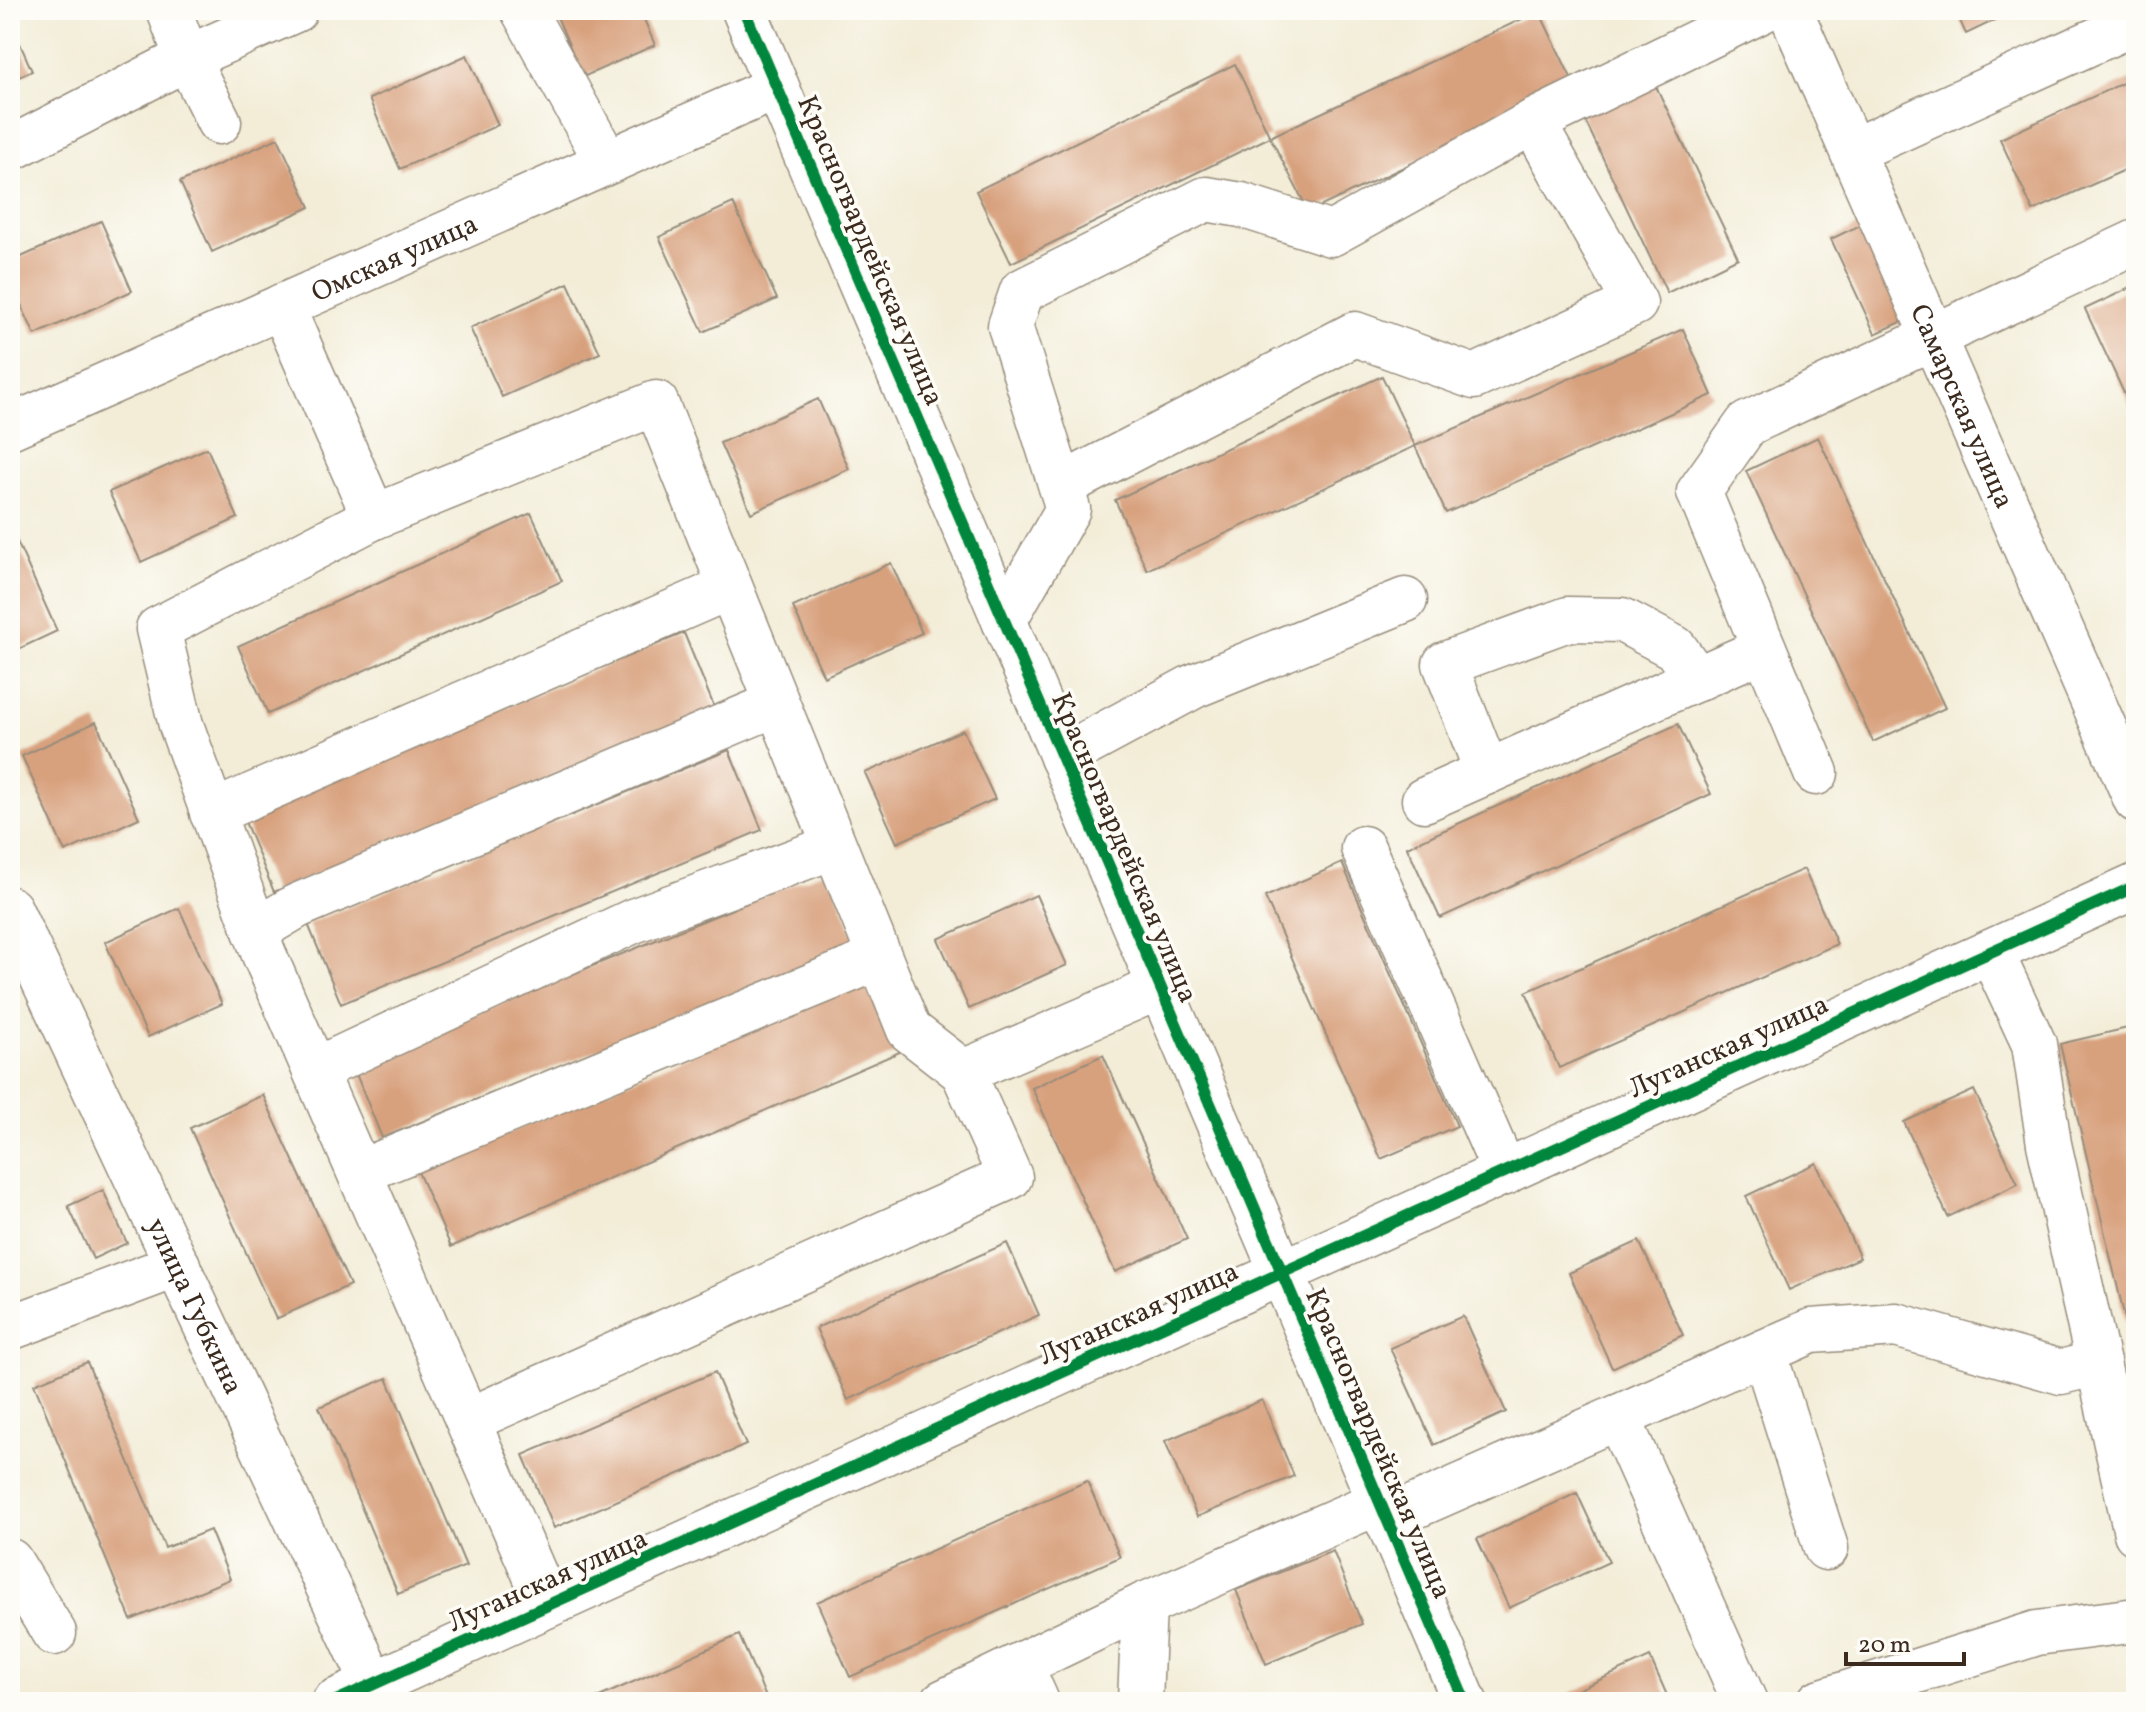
<svg xmlns="http://www.w3.org/2000/svg" width="2146" height="1712" font-family="Vollkorn,serif">
<style>
.building{fill:#d8a17e}
.lines{fill:none;stroke-linecap:round;stroke-linejoin:round}
.minor-casing{stroke:#978c7b;stroke-width:47}
.minor{stroke:#fff;stroke-width:44}
.cycleway-casing{stroke:#fdfcf7;stroke-width:17}
.cycleway{stroke:#00873e;stroke-width:12}
.labels{text-anchor:middle;stroke-width:7;stroke-linejoin:round;paint-order:stroke}
.street-label{font-size:28px;fill:#3b2a1e;stroke:#fdfcf7}
</style>
<rect width="100%" height="100%" fill="#fdfcf7"/>
<filter id="ink" filterUnits="userSpaceOnUse"><feTurbulence type="fractalNoise" baseFrequency=".0125" numOctaves="2"/><feDisplacementMap in="SourceGraphic" scale="16" xChannelSelector="R" yChannelSelector="G"/><feConvolveMatrix kernelMatrix="1 2 1 2 8 2 1 2 1" color-interpolation-filters="sRGB"/></filter>
<filter id="wash" filterUnits="userSpaceOnUse"><feTurbulence type="fractalNoise" baseFrequency=".006" numOctaves="4" result="noise"/><feDisplacementMap in="SourceGraphic" scale="32" xChannelSelector="R" yChannelSelector="G"/><feGaussianBlur stdDeviation="1.8" result="paint"/><feColorMatrix in="noise" values="0 0 0 0 0 0 0 0 0 0 0 0 0 0 0 0 0 1.4 0 .05"/><feComposite in="paint" operator="in"/></filter>
<g filter="url(#wash)">
<rect width="100%" height="100%" fill="#f3edd8"/>
<g id="blocks">
<!-- building -->
<path class="building" d="M554,10H640L655,45L583,77Z
M1955,10H2016L1966,34Z
M1539,11L1575,86L1309,212L1270,137Z
M10,21L32,71L10,81Z
M467,55L498,125L400,169L369,99Z
M1235,64L1270,137L1011,263L976,191Z
M2136,77V165L2033,211L2000,139Z
M1652,78L1738,258L1667,293L1581,112Z
M278,138L310,207L212,252L180,182Z
M733,203L777,299L703,332L659,237Z
M101,221L132,291L35,335L10,281V262Z
M1862,224L1906,320L1875,334L1831,239Z
M568,283L600,353L502,397L470,328Z
M2136,285V419L2085,309Z
M1683,329L1712,395L1446,513L1415,446L1147,570L1115,500L1382,376L1415,446Z
M818,399L849,469L751,513L720,443Z
M1818,437L1945,708L1873,742L1746,471Z
M207,448L238,518L141,562L109,492Z
M531,513L562,581L268,714L238,646Z
M14,535L57,631L10,653V537Z
M891,563L922,633L824,677L793,607Z
M684,633L715,709L274,892L243,817Z
M96,722L139,818L65,852L22,756Z
M1678,724L1711,794L1440,918L1407,847Z
M963,730L995,799L897,843L865,773Z
M729,750L762,830L341,1004L308,924Z
M1342,863L1457,1126L1381,1159L1265,897Z
M1804,869L1837,944L1559,1068L1526,992Z
M828,870L857,944L382,1138L352,1064Z
M1036,895L1067,965L969,1009L938,939Z
M179,908L222,1004L148,1037L105,942Z
M869,977L902,1051L451,1247L418,1172Z
M2136,1026V1361H2135L2060,1044Z
M1103,1055L1187,1239L1115,1272L1032,1088Z
M1974,1090L2018,1184L1948,1217L1904,1122Z
M263,1095L350,1285L276,1319L190,1128Z
M1816,1163L1860,1258L1789,1290L1746,1196Z
M103,1190L127,1243L93,1259L68,1206Z
M1639,1241L1683,1335L1612,1368L1569,1273Z
M1007,1243L1039,1315L848,1400L816,1328Z
M1463,1316L1506,1412L1434,1445L1390,1348Z
M87,1362L165,1548L210,1530L230,1579L131,1620L34,1384Z
M715,1372L746,1445L554,1528L523,1455Z
M387,1378L466,1566L398,1594L319,1407Z
M1262,1400L1294,1476L1197,1517L1165,1441Z
M1087,1481L1120,1557L850,1677L817,1602Z
M1577,1493L1609,1562L1509,1608L1477,1539Z
M1333,1551L1362,1624L1266,1664L1236,1590Z
M739,1635L768,1702H588Z
M1650,1657L1670,1702H1551Z"/>
</g>
</g>
<g filter="url(#ink)">
<use href="#blocks" fill-opacity="0" stroke="#978c7b" stroke-width="2"/>
<g class="lines">
<defs>
<g id="minor">
<path d="M169,10L187,58L219,122"/>
<path d="M523,10L607,162"/>
<path d="M744,10L1465,1702"/>
<path id="s1" d="M1790,10L2136,800"/>
<path d="M10,149L187,58L295,10"/>
<path d="M1852,151L2136,22"/>
<path d="M282,306L374,517"/>
<path id="s2" d="M10,427L777,87"/>
<path d="M1061,486L1355,334L1474,377L1635,303L1533,122"/>
<path d="M1004,621L1068,509L1010,326L1022,291L1206,199L1241,205L1331,234L1533,122L1763,10"/>
<path d="M1062,757L1194,686L1405,600"/>
<path d="M1487,772L1445,664L1568,619L1622,620L1675,648L1697,679"/>
<path d="M1816,773L1699,492L1747,424L2136,242"/>
<path d="M1424,800L1764,649"/>
<path d="M212,813L730,587"/>
<path d="M1363,848L1505,1173"/>
<path id="s3" d="M10,909L382,1702"/>
<path d="M255,931L297,906L776,704"/>
<path d="M1991,952L2034,1044L2049,1144L2136,1533"/>
<path d="M315,1070L633,921L833,847"/>
<path d="M360,1172L879,958"/>
<path d="M10,1328L178,1265"/>
<path d="M1764,1352L1826,1548"/>
<path d="M1618,1417L1811,1331L1896,1325L2061,1372L2098,1363"/>
<path d="M469,1420L1010,1177L963,1072L1160,987"/>
<path d="M1386,1519L1618,1417L1745,1702"/>
<path d="M10,1561L54,1633"/>
<path d="M548,1605L263,952L181,725L158,629L374,517L656,403L909,1030L963,1072"/>
<path d="M1021,1666L1037,1702"/>
<path d="M334,1702L2136,886"/>
<path d="M943,1702L1144,1605L1379,1502"/>
<path d="M1140,1702L1144,1605"/>
<path d="M1819,1702L2037,1633L2136,1620"/>
</g>
</defs>
<!-- minor casing -->
<use href="#minor" class="minor-casing"/>
<!-- minor -->
<use href="#minor" class="minor"/>
<defs>
<path id="cycleway" d="M744,10L1465,1702
M334,1702L2136,886"/>
</defs>
<!-- cycleway casing -->
<use href="#cycleway" class="cycleway-casing"/>
<!-- cycleway -->
<use href="#cycleway" class="cycleway"/>
</g>
</g>
<g class="labels">
<!-- street labels -->
<g class="street-label">
<text transform="translate(872 250) rotate(67)" y="10">Красногвардейская улица</text>
<text dy="10" stroke="none"><textPath href="#s2" startOffset="420">Омская улица</textPath></text>
<text dy="10" stroke="none"><textPath href="#s1" startOffset="432">Самарская улица</textPath></text>
<text transform="translate(1126 847) rotate(67)" y="10">Красногвардейская улица</text>
<text transform="translate(1728 1045) rotate(-24)" y="10">Луганская улица</text>
<text dy="10" stroke="none"><textPath href="#s3" startOffset="438">улица Губкина</textPath></text>
<text transform="translate(1138 1312) rotate(-24)" y="10">Луганская улица</text>
<text transform="translate(1380 1443) rotate(67)" y="10">Красногвардейская улица</text>
<text transform="translate(547 1579) rotate(-24)" y="10">Луганская улица</text>
</g>
</g>
<!-- margin -->
<rect width="2146" height="1712" fill="none" stroke="#fdfcf7" stroke-width="40"/>
<!-- scale -->
<path d="M1846 1652v12h118v-12" fill="none" stroke="#3b2a1e" stroke-width="4"/>
<text x="1858" y="1652" font-size="24" fill="#3b2a1e" stroke="#fdfcf7" stroke-width="6" paint-order="stroke">20 m</text>
</svg>
